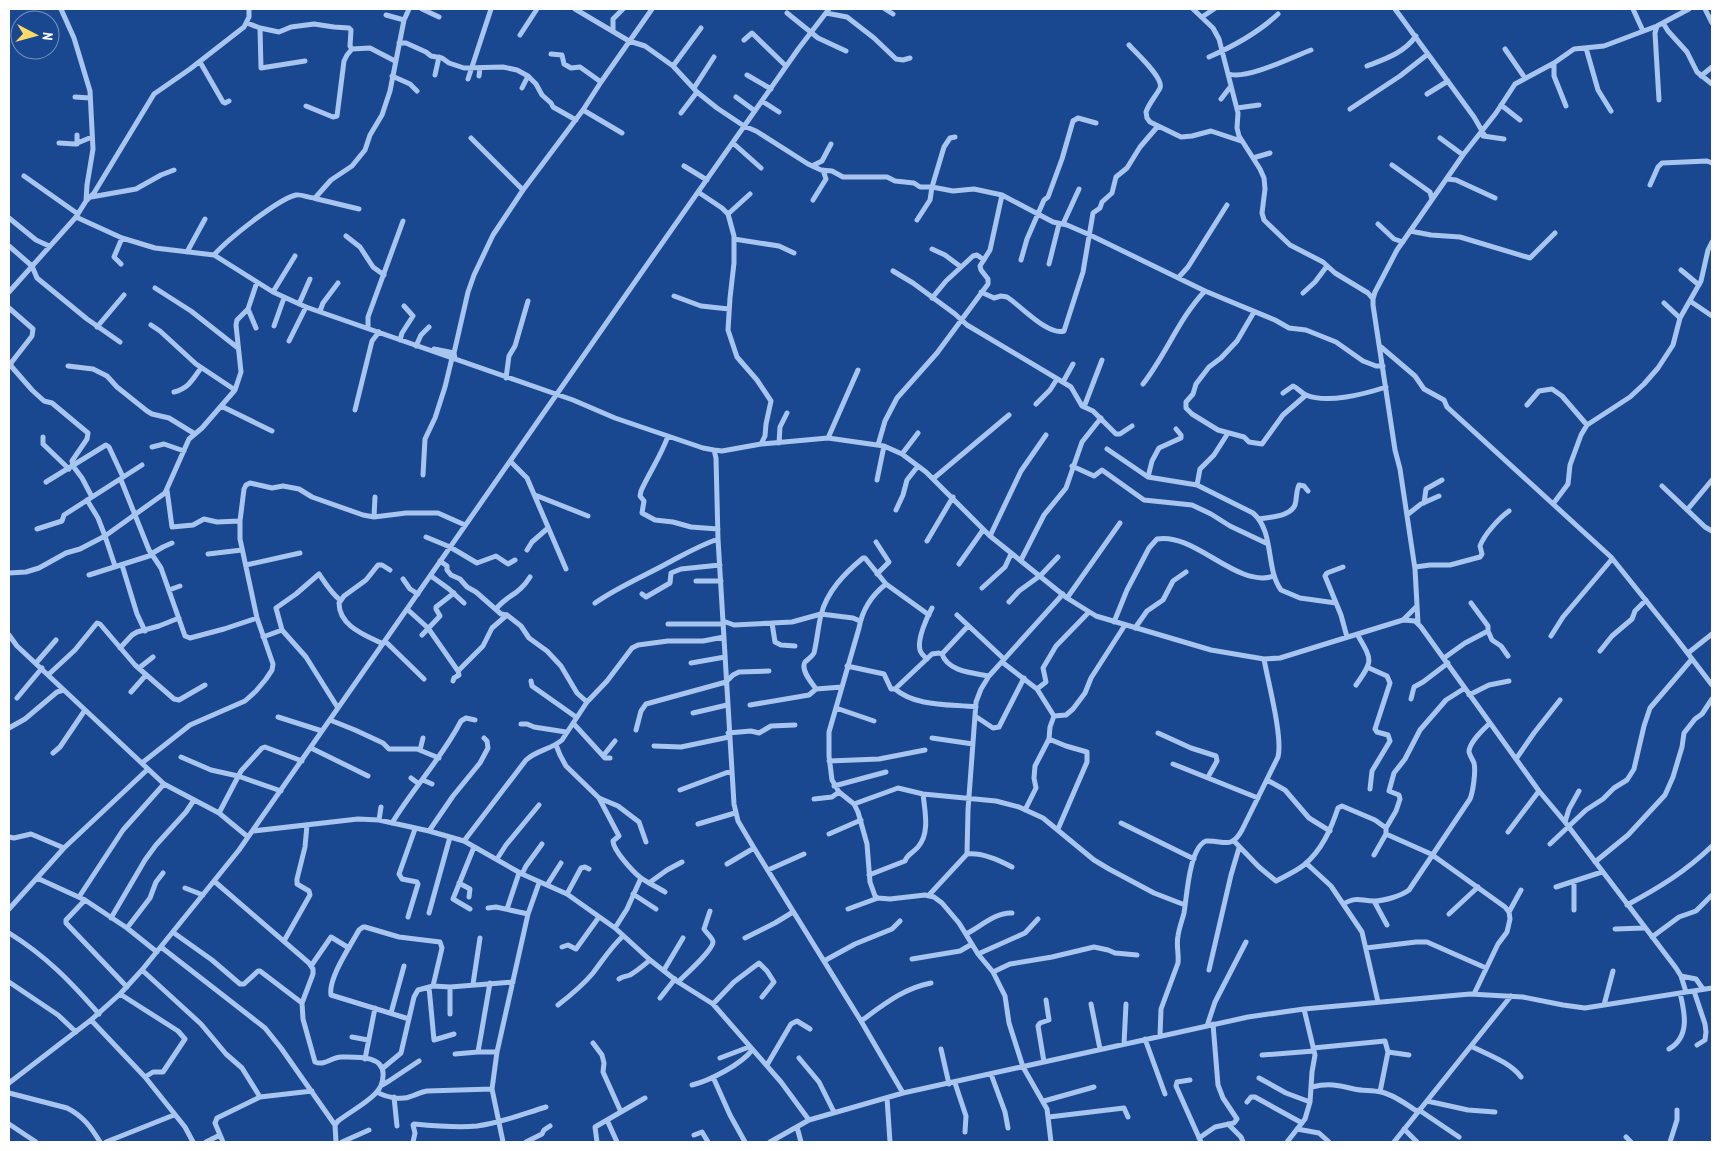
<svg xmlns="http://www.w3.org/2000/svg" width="1721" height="1151" font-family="'PT Sans Narrow',sans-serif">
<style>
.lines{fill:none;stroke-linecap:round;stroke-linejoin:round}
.minor{stroke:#a7c5ef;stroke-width:5}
</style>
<rect width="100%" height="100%" fill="#194890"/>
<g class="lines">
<!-- minor -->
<path class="minor" d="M422,9L439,17
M575,9L629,41L645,46L673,66L697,92L717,108L744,126L756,131L808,164L821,170L832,171L843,177H887L895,181L914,183L920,187H932L953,191L974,189L1002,195L1053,222L1067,225L1090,235L1205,291L1275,320L1289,328L1306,330L1336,342L1363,361L1376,366H1383
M885,9L893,14
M1193,9L1213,28L1219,39L1238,113L1237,128L1239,136L1260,169L1264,178L1265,189L1262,213L1264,220L1290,245L1323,262L1335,273L1368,293L1373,299
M1395,9L1474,117L1485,136
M1633,9L1643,31
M1705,9L1712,23
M787,13L818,38L846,51
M826,13L847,17L874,38L896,59L903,60L910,58
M386,15L404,20
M1202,17L1214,9
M247,23L260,28L279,32L291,27L314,24L334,27L349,28L351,30L350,46L352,49
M1663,23L1668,31L1687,52L1697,72L1712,84
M1657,26L1655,33L1659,100
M260,28L261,68L305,61
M613,31V19L623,9
M520,35L537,9
M744,40L752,33L786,66
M399,43H406L426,52L431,56L442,58L449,63L464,68L503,67L517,70L528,76L536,84L542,95L551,103L553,107L576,120
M1129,45C1136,53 1164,78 1160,88C1156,96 1149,103 1146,112L1147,118L1150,122L1181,137L1192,136L1211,131L1241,141
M1586,48L1598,90L1611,111
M1505,49L1525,78
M551,54L562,55L564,64L571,68L580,67L601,82
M1209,57C1234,46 1258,33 1278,14
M200,62L223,102L225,103L229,101
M1554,63V76L1566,106
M673,66L701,28
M1367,66C1385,59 1404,53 1416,36
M1229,74C1247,80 1292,57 1311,50
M435,75L439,57
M747,75L771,89
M392,76L410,84L417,91
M479,76L480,68
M1701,76L1712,67
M468,79L491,9
M522,88L528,76
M694,88L714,57
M1427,94L1448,81
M75,97L90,98
M736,97L755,111
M1221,99L1231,86
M762,101L779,112
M1501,105L1520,120
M306,106L333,117L337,116L344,61L347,55L352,49L370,48L395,61
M1237,108L1259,105
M1350,109L1400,76L1428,54
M583,110L622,133
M681,113L697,92
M1483,136L1504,139
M471,138L523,190
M1440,138L1463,155
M59,143L75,144L92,137
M733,143L761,168
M77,144V135
M1253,158L1270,153
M1392,165L1430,192L1432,199
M684,166L707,180
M812,166L822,161L831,144
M24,176L78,214
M1447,179L1456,180L1495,198
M1650,185L1658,167L1662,163L1707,161L1712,163
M698,192L722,208L728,214L734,236V263L730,298L728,330L737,357L757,380L771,401L766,424L765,436L761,444
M91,197L136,189L161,175L174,170
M313,198L359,209
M813,200L826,179L823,170
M86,201L94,193L154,94L190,69L244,27L249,17V9
M728,214L750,194
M76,217L122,238L155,248L214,255L273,292L306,307L573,400L615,418L703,448L714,450L722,451L761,444L828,438L884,446L902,454L926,472L990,536L1067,598L1096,616L1211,650L1264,659L1280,658L1403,620L1415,621L1421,627L1539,791L1565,822L1676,968L1681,976L1686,992
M9,218L36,240L49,246
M917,220L930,200L932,187L944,147L950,138L955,137
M1063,224L1079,189
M1378,224L1394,239L1403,242
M1410,231L1431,235L1460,237L1530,258L1555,233
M346,236L360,247L373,267L384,275
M734,239L779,246L794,253
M9,246L32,266L37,278L87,319L120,342
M932,249L945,255L961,267
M187,252L205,219
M214,255C227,240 278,199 296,195C302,194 308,198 315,198L331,180L352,166L365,150L370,135L382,115L390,91L404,20L409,9
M1021,260L1027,239L1044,200L1048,197L1062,159L1073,121L1078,118L1096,123
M121,264L114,257L122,238
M1049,264L1059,224
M1681,270L1699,285
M893,271L913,283L955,314L967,325L1071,387L1082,406L1093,411L1116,434H1120L1132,426
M1179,277L1188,267L1227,205
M155,288L191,311L238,348
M9,292L76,217L86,201L87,185L93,149L90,91L74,38L61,9
M273,292L295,256
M981,292L994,298L1001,296L1007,297C1021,306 1048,336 1064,331L1083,272L1093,213L1100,208L1102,202L1112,193L1116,177L1127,168L1140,147L1158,126
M1303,293L1315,282L1327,266
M674,296L701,306L729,309
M932,298L946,281L973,256L977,255L984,260
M1690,301L1712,316
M1664,303L1680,318
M299,304L310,279
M9,308L33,329L32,336L11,363V366L32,390L44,401L52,403L88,433L87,439L72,461L73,466L82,478L92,497
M248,309L256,328
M320,311L323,303L338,283
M1254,312L1237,341L1221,358L1209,367L1196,384L1193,394L1186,402V408L1192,414L1218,430L1244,437L1249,442L1262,444L1283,415L1306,395
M151,325L160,331L196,364L235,390
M274,326L284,298
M97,327L124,295
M368,328V317L403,221
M400,340L402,333L413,316L404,306
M289,341L306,307
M416,346L421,335L429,327
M1381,347L1415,376L1424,389L1444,400L1447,407L1611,557L1676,638L1712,685
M434,349L454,353
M455,359L454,353L468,292L474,275L493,235L523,190L583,110L601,82L652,9
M68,366L93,369L107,376L117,387L147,411L152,414L169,418L195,434
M506,378L509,356L515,346L528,301
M1063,382L1073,364
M1143,384C1166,355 1179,318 1205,291
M174,392C189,388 192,380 201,368
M1283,393L1293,386C1298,388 1301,393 1306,395C1327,404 1365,394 1386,387
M1036,404L1050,390L1057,379
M1527,405L1539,391L1552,389L1562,396L1587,425
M221,406L272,431
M1084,407L1102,360
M355,410L372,341L379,332
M668,436C661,456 649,473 641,491L640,496L644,501L642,513L655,520L673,522L691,527L718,529
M43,437V444L69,469
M828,438L858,370
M779,443L780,427L787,413
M878,445L885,421L897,398L937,353L988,284V279L981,270L980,266L990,250L1002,195
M152,447L164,444L184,451
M1107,449L1148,477L1197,485L1253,513C1275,532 1265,568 1281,590L1300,598L1336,603
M714,450L716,458L718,539L734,804L738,821L754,848L861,1021L903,1093
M902,454L918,433
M510,461L527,478L566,569
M1072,466L1094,476L1102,470L1144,500L1192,505L1211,514L1230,526L1268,544
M423,475L425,439L435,418L445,387L452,358
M1148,477L1152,461L1159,448L1181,438V435L1176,429
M934,478L1009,415
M121,480L149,550L161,568L185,636L190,638L224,629L257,618
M877,480L884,446
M46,482L106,445L109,447L123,477
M1197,485L1200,469L1214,455L1228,433
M1662,486L1705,527L1712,531
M167,490L172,527L193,525L204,519L217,522L240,521
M535,495L588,516
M87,500L98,518L105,536L115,566
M1424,503L1426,489L1442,480
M1553,504L1568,484L1570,465L1581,435L1587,425L1630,397L1644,384L1658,368L1673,345L1680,318L1701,281L1708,250L1712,242
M896,510L903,495L907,480L918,466
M1687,510L1712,480
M1407,515L1421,504L1439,496
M374,517L375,497
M1259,519C1269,517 1290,517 1295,505C1297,498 1296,491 1299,485L1304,486L1308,491
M37,529L62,521L64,515L142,465
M990,536L1021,471L1046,435
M426,537L450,547L477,563L496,556L508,564L515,560
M927,541L953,497
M876,542L889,562L877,574
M527,550L532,542L548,528
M151,554L163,547L172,543
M208,554L242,550
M1021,560L1044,515L1066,488L1082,442L1101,418
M440,561L447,566V570L451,575L460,579L467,587L476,592L501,614L507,615L521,626L529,638L547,651L561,666L577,693L587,702
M959,564L983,530
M122,565L137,614L145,631
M246,565L300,553
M1343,567L1327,573L1325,576L1341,615L1347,637
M1415,567L1430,565H1450L1480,557L1482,554L1480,546C1484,535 1499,518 1509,511
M9,573L26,572L39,568L66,553L80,549L105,536L165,493L189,439L202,428L235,390L241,372L236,325L237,320L248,309L257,282
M89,575L152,555
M431,576L449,589L464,603
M403,579L410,589L418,594
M696,581H721
M886,584C872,595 862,611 859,628L829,732V756L832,780L839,792L854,804L858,812L867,844L870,882L875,896L878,898L890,899L925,895L934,897L942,903L959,923L978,954L993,972L1005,996L1009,1023L1023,1067L1047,1109L1051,1142
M982,588L1005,567L1011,554
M169,590L180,586
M642,594L646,597L670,583L671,573L681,569L720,565
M1067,598L1120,523
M1009,602L1019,591L1041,575L1058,557
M595,603C618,587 642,577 666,564C685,554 698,546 718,539
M1471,603L1488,626V631L1492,640L1501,646L1508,656
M407,609L428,628L458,671L459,675L454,678L453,681
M496,609C507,595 519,595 530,577
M957,615L1004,659
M1403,620L1416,607
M723,621L734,625L792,622L821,614L853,618L860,621
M1114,622L1127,590L1149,548L1157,539C1195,532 1237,589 1274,576
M772,623L775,642L781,645L795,646
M1418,623L1415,569L1400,469L1395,450L1373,305V299L1375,292L1397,250L1463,155L1496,113L1515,84L1554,63L1574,49L1604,46L1657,26L1689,9
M668,624H723
M1135,628L1147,611L1163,600L1173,581L1186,572
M9,635L17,646L164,784L219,813L248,837
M422,635L440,616L436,609V607L454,593
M1551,636L1563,617L1612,559
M263,637L282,630
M385,641L424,679
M383,644C365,635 339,626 339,603L344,596L366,580L378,565H382L390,570
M120,648L132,635L137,632L159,626L179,618
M1600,651L1612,636L1632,619L1635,611L1646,600
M1688,653L1712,634
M942,654C948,672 974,673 989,676
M942,654L968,626
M1444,658L1465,643L1488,631
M927,659C924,656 921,654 920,650C917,639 927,617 932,608
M1002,662L1037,689L1054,716L1050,727L1049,739L1035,766L1034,778L1036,788L1025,810
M36,663L56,640
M691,663L725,657
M847,666L884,674L891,689H895L932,654L939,653L942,654
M139,668L153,657
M1369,668L1387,676L1390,683L1375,729L1377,732L1388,735L1390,741L1372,771L1370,789
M458,671L483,646L492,628L507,615
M48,675L75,650L97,623L100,624L135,665L174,699L179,700L205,685
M531,681L532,686L576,717
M1356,685C1374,660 1372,660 1357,634
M816,689C812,683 800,670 805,662C808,659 812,657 814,653C817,641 818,627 821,615C827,591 845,573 863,558H865L886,584L929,615
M895,689C916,707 950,704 976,707
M1037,689L1046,682L1043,668L1056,646L1089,612
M131,692L146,675
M1469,695L1489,685L1509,681
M17,698L42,668
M1411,699L1414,687L1423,682L1448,663
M750,705L809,695L816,689L842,687
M338,708L306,657L282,630L276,608L296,594L319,574C325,583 332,594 340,600
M836,708L874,721
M693,713L727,705
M975,716L993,728L999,727L1024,678
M1054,716L1066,715L1073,709L1085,693L1091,678L1125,625
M278,717L322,731
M330,720L355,730L383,743L389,749H417L439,758
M573,723L605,758H610
M521,724H527L534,727L566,732
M9,728L25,719L57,692L64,690
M636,730L641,711L646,704L726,682L733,675L739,672L769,671
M728,733L751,731L759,733L771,726L795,725
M1158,733L1191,748L1216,756L1217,761L1208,777
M932,738L973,744
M1049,739L1066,746L1087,752V762L1058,829
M556,745L560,755L566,766L599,798L619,836L613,841C613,850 633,872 641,878C648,883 657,887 665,892
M654,746L681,747L729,737
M311,748L368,776
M420,750L423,738
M53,753L60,747L85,710
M603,756L615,741
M181,757L211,770L238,776L281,791
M1516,759L1534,733L1560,700
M829,761L879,759L925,750
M142,763L190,725L245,701L256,691L266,679L272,670L273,664L257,618L240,539V521L244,489L246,485L250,483L272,488L283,486L299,489L312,497L363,515L374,517L406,513H438L465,525
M1173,764L1258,798
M411,778L419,784
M423,780L432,784
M1267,780L1285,790L1309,818L1330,831
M834,786L886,772
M680,790L731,771
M599,798L618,806L639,822L646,842
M814,799L832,797L839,792
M854,804L898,788L923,794L996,801L1019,807L1043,818L1094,860L1109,869L1154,893L1185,905
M219,813L241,771L262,748L265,747L302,761
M379,820L381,807
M1565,822L1569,809L1579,791
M392,823C413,788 442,758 461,721L466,718L475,720
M1121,823L1194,859
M698,824L735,813
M1386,828L1396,811L1400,799L1399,795L1389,791L1394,773L1405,759L1420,730L1446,700L1465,688
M253,831L358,819L379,820L429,831L464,841L522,874L567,894L615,928L650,960L678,982L713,1004L781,1082L809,1120
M429,831L453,796L480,763L488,748L487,741L484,738
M1508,832L1539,791
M829,834L861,820
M1386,834L1431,854L1505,907L1509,912L1510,919L1507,932L1498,944L1474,994
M9,837L14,838L31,834L64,848
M464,841L526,760C537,750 552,749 562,740L587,702L607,681L632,648L638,645L668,641H703L724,637
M1234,841L1259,867L1276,881C1285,876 1295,872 1304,865C1322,850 1331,829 1338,808L1342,806L1375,820L1386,828V834L1374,855
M1550,844L1586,810L1603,799L1614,788L1627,780L1634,769L1644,726L1650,708L1692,659
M967,854C981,852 999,860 1012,867
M497,859L506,845L539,805
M1595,862L1628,835L1665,795L1673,777L1682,747L1684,733L1695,719L1702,714L1712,699
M1306,863L1331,886L1362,932L1378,1002
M727,864L754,848
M768,870L804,854
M522,874L526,866L542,844
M869,875L905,861C907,854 913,853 918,847C930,833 925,812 923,794
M37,878L85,900L127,928L157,952
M214,881L309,963L313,969V974L302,1003L303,1019L315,1062C325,1066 332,1057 341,1057C356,1057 385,1055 383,1076C383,1083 380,1089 375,1094C365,1104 350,1112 338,1121L335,1125L336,1142
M459,883L470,889L469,897
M649,883L667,870L682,862
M547,885L561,863
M1556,887L1602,872
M185,888L203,895
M567,894L581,868L585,867L589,869
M633,894L656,909
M929,895L967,854L968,810L976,702L981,689L989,676L1063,594
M79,897L123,830L164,784
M85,900L66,920V923L127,987
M1374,901L1387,925
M1343,904C1358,896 1360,901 1374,901C1384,901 1401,896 1409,890L1470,799C1473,792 1476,771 1474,763C1473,760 1470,756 1469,752C1469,742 1483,730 1490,723
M1627,905C1660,887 1685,872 1712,846
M488,908L496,907L528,914
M9,909L64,848L148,769
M470,909L453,899L474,847
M507,909L519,873
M848,909L878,898
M1574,910V881
M1509,912L1521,890
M429,913L450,837
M1449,914L1478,887
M408,917L418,884L417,882L402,879L399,874L415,829
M111,918L145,860L156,845L186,812L194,800
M127,928L150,898L156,882L163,873
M615,928L627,909L641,878
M1615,929L1644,928
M9,933C46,956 70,981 99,1014
M174,933L212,960L240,984H244L258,971H260L302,1003
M966,934C980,927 996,912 1012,913
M1652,937L1679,917L1696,911L1711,896
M745,938L775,923L793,912
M284,941L310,895L309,891L297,884V879L305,847L307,825
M161,947L265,1028L281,1048L335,1125
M562,947L568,945L576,949L599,917
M1366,948L1416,942H1427L1486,968
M978,954L1025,933L1038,919
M912,959L960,951L972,944
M824,961L855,944L892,929L900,921
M311,966L331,937L349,948
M142,970L201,1024L226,1054L242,1068L260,1097
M664,970L683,938
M1209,970L1231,875L1239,848
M993,972L1010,964L1052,957L1094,947L1108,950L1115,953L1137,955
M1681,976L1696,979L1703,989
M619,979C623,976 625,977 630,975C637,971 644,965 650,960
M9,982L58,1015L76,1032
M678,982C685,975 713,950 713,942C713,938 706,933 704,929L710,911
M473,984L480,938
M429,987L434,1040L454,1034
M1694,991L1705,1024L1706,1032L1705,1040L1697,1045
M120,994L178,1031L185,1039L163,1072H153L145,1077
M660,998L675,979
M713,1004L734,982L759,963L767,971L774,982L762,997
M1091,1004L1100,1049
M558,1005C571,995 583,985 593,973C603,960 611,947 623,936
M1604,1005L1613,971
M391,1013L404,966
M450,1014V987
M409,1019L331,995C328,978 351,945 359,930L363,927H365L399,937L440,942L442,948L433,986
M91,1020L145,1077L185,1127L193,1142
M861,1021C883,1005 904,988 931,983
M1207,1026L1215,1002L1246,942
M1160,1036L1161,1009L1178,963C1179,953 1176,945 1178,936C1179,928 1182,921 1184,913C1187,896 1189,848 1206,841C1224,840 1231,850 1242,830L1278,757C1283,737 1268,682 1264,659
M352,1037L368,1040
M1145,1039L1165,1094
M593,1043L602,1055L604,1063L603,1072L621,1112
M1124,1044L1126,1004
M1471,1046C1488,1055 1510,1062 1521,1077
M1313,1048L1385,1041L1388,1052L1380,1092
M941,1049L949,1084
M1669,1049C1690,1037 1685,1013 1680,993
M478,1052L490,983
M1388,1052L1409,1055
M455,1054L478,1052H497
M1262,1055L1314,1051
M720,1058L749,1047
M799,1058L819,1082L834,1112
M365,1059L375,1008
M1044,1062L1038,1026L1040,1023L1049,1020L1046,1000
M767,1065L791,1024L797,1021L810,1029
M383,1068L401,1053L414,997L418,990L433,986L450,987L513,982
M991,1074L1005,1112L1008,1128
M713,1077L730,1115L745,1142
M1259,1078L1286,1093L1310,1102
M1190,1080L1177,1082L1176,1086L1201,1142
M9,1083L91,1020L120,994L142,970L239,850L637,279L799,48L829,9
M955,1083L966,1116L965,1132
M382,1085L389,1081L419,1061
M692,1085C709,1081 742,1064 752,1050
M1312,1087C1328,1083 1338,1085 1354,1089C1362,1091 1372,1090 1381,1092C1394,1095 1406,1104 1418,1112
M377,1092C385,1097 402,1101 412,1096C418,1094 421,1092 427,1091L492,1089
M9,1093L67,1108C83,1116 91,1127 100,1142
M394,1097L397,1126
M887,1098L890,1142
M1044,1101L1094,1087
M1427,1101L1468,1110L1495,1112
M1247,1102L1251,1097H1255L1302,1123
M1419,1110L1459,1137
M1049,1117L1124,1108L1128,1117
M607,1120L617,1142
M9,1124L36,1142
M1228,1124L1241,1137L1243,1142
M797,1127L801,1142
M1297,1129L1319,1133L1329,1142
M1404,1129L1417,1142
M694,1135L702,1132L708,1142
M1626,1137L1631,1142
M1199,1138L1215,1127L1234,1123L1237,1119L1223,1098L1218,1085L1213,1024
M106,1142L174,1115
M206,1142L220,1135
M223,1142L215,1123L217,1118L260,1097L312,1091
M342,1142L369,1130
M413,1142L415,1133L413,1125L414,1124C435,1126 457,1128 477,1126C501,1123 523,1114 546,1107
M503,1142L492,1089L497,1052L528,914L539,883
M526,1142L542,1134L544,1130L550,1126
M597,1142L595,1127L645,1098
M770,1142L809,1120L903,1093L1248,1017L1304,1009L1470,994L1523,997L1563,1005L1585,1008L1712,988
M1287,1142L1305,1119L1310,1102L1312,1072L1315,1055L1304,1009
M1394,1142L1511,996
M1670,1142L1677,1120V1110"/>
</g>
<!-- border -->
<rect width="1721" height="1151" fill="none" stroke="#ffffff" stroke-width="20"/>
<!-- north arrow -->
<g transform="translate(35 35) rotate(96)"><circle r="24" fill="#194890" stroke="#7591bc"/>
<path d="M0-4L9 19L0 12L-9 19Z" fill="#ffd965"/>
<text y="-8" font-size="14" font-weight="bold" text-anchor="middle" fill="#ffffff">N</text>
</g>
</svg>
